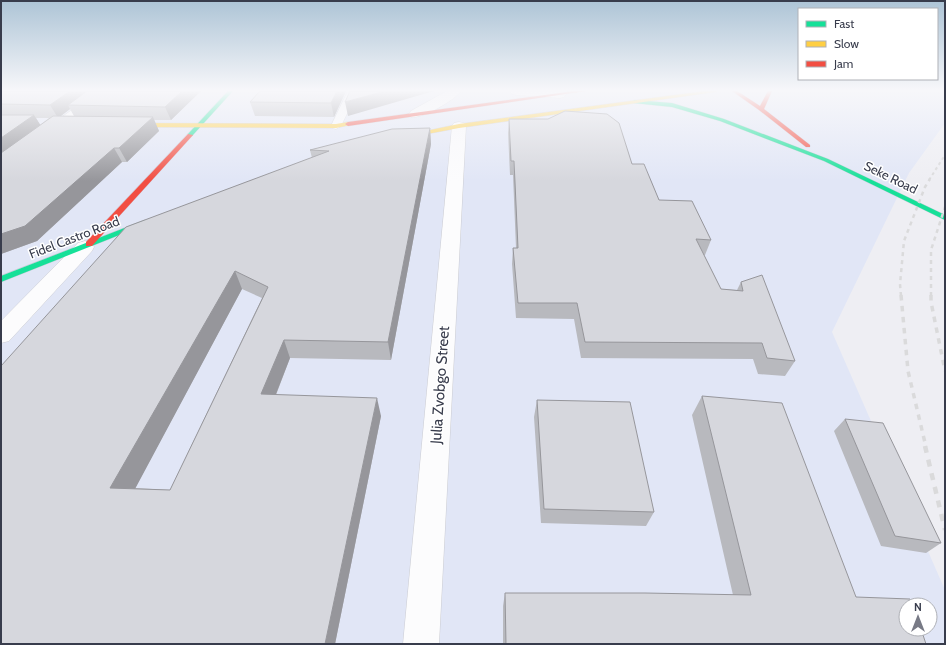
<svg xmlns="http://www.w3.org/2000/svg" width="946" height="645" font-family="Cabin,sans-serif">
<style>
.commercial{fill:#e1e6f6;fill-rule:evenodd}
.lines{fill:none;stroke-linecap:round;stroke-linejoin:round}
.lane-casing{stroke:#cbccd2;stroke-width:1}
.street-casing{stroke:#cbccd2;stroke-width:1}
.fast-casing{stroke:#cccddb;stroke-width:1}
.slow-casing{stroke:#cccddb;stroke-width:1}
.jam-casing{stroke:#cccddb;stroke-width:1}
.lane{fill:#fcfcfd;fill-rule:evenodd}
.street{fill:#fcfcfd;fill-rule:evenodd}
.fast{fill:#16e098;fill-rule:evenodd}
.slow{fill:#ffcf43;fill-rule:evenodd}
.jam{fill:#f24e42;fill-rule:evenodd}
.rail-far3{stroke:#dadadb;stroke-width:2;stroke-dasharray:3 3;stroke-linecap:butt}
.rail-far2{stroke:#dadadb;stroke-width:2.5;stroke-dasharray:4 4;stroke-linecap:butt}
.rail-far1{stroke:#dadadb;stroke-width:3.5;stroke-dasharray:5.5 5.5;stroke-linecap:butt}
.rail{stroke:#dadadb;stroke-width:4.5;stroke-dasharray:7 7;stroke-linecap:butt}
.wall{fill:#b8b9be;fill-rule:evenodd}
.shaded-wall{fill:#96969b}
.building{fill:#d6d7dd;stroke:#96969b;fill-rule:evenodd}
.labels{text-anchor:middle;stroke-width:3;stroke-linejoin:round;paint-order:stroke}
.far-street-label{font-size:13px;fill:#383c4c;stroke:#fff}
.street-label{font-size:15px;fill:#383c4c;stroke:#fff}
</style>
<rect width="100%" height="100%" fill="#eeeef3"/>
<!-- commercial -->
<path class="commercial" d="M1,91H945V123L909,173L832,332L945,590V644H1ZM906,605H930V629H906Z"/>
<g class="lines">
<defs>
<path id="lane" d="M98,91H109L55,132H47L46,130L47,128Z
M348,91H358L341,126L336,129L332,128L331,126Z"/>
<path id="street" d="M447,91H461C455,100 422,119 411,117L409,114L411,111Z
M510,91H563L566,94L564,97L560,98L516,95L512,94Z
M459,122L464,123L466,126L439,644H403L452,126L454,123Z
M85,241L92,243L94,247L92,251L9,341L1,343V321L78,243Z"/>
<path id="fast" d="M228,91H233L192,136H188V134Z
M635,100L672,103L724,119L828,159L945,215V220L824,161L720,121L672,107L633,103V101Z
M145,220H148L152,222L1,282V276Z"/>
<path id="slow" d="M574,91H580L576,93H574Z
M704,91H717L715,92L459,128L400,139L397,137L459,124Z
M348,122L351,124L350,125L336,128L126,127L123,125L126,123L336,124Z"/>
<path id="jam" d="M574,91H586L348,126L345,124L348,122Z
M732,91H737L760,106L768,91H772L764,109L810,145V147H806L759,110Z
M188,134L193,135L92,246H86V242Z"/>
</defs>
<!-- lane casing -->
<use href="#lane" class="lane-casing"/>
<!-- street casing -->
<use href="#street" class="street-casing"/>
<!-- fast casing -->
<use href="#fast" class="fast-casing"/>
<!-- slow casing -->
<use href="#slow" class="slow-casing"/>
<!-- jam casing -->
<use href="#jam" class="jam-casing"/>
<!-- lane -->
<use href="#lane" class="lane"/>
<!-- street -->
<use href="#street" class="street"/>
<!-- fast -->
<use href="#fast" class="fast"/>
<!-- slow -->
<use href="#slow" class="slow"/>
<!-- jam -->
<use href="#jam" class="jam"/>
<!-- rail-far3 -->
<path class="rail-far3" d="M929,180L945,155"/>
<!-- rail-far2 -->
<path class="rail-far2" d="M901,296L900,284L904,241L925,187L930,179
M931,296V250L945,207"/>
<!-- rail-far1 -->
<path class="rail-far1" d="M901,295L908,371L926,447
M931,295V302L945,371"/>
<!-- rail -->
<path class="rail" d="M925,446L945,530"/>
</g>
<!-- wall -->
<path class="wall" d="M1,91H201L171,120H154L159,131L127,162H122L37,241L1,254ZM70,109L74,116H61ZM36,118H49L40,125Z
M260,91H346L334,117L255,116L250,102Z
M509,119L632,164L659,200L711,240L705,255H704L721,289L737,290L741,282L795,361L785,376L758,374L753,359L581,358L574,319L516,318L512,264L513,248H516L513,175H510L508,133Z
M430,128L431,144L391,360L290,358L276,395L381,416L335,644H1V366L312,158L310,150ZM242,289L262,298L170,490L135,488Z
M702,396L856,597L926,644H503V606L505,593L733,595L692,415Z
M537,400L654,512L646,526L541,523L534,417Z
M845,419L941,543L926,553L881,546L834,431Z"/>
<!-- shaded-wall -->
<path class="shaded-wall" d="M70,91H96L68,105L70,109L58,118L50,105Z
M182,91H201L171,120L165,107Z
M337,91H346L334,117L331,103Z
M385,91H434L348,116L345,102Z
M34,115L43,129L1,159V138Z
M153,117L159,131L127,162L119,148Z
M430,128L431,144L391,360L388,342Z
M114,148L122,162L37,241L1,254V234Z
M235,271L242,289L127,504L110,488Z
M284,340L290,358L269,412L261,394Z
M377,398L381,416L335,644H325Z"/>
<!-- building -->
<path class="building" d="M1,91H70L50,105L1,104Z
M87,91H182L165,107L68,105Z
M260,91H337L331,103L250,102Z
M350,91H385L345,102Z
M565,111L607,114L619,123L632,164H644L659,200L692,201L711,240L696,239L721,289L743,291L741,282L762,275L795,361L767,358L762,343L585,342L577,303H518L513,248H518L514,161H511L509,119H548Z
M1,115H34L1,138Z
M53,116L153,117L119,148H114L25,226L1,234V153Z
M430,128L388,342L284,340L261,394L377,398L325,644H1V366L126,227L329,151L310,150L392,129ZM235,271L268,287L170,490L110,488Z
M702,396L782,403L856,597L910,599L912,605H906V629H921L926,644H506L505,593H645L751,595Z
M537,400L630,402L654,512L544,509Z
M845,419L883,423L941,543L895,536Z"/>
<!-- sky -->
<linearGradient id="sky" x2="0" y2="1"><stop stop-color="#adc4d6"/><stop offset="0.5" stop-color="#f7f7fa"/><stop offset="1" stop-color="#f7f7fa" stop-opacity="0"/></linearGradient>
<rect width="946" height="181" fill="url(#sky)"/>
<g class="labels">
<!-- far-street labels -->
<g class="far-street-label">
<text transform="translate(891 177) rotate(26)" y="5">Seke Road</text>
<text transform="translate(74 237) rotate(-21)" y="5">Fidel Castro Road</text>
</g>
<!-- street labels -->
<g class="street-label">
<text transform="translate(440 385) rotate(-86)" y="5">Julia Zvobgo Street</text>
</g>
</g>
<!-- border -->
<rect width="946" height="645" fill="none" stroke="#383c4c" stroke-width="4"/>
<!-- legend -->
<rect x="798" y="8" width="140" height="72" fill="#ffffff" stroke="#afb1b7"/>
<rect x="806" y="21" width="20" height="6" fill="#16e098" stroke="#afb1b7"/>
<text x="834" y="28" font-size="12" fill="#383c4c">Fast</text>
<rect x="806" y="41" width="20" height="6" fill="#ffcf43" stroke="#afb1b7"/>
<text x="834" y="48" font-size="12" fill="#383c4c">Slow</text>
<rect x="806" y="61" width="20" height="6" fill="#f24e42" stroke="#afb1b7"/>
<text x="834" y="68" font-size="12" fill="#383c4c">Jam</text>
<!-- north arrow -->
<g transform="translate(918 617)"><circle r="19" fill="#ffffff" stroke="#afb1b7"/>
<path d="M0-3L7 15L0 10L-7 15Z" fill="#787a86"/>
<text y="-6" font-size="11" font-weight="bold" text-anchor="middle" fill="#383c4c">N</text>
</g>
</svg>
